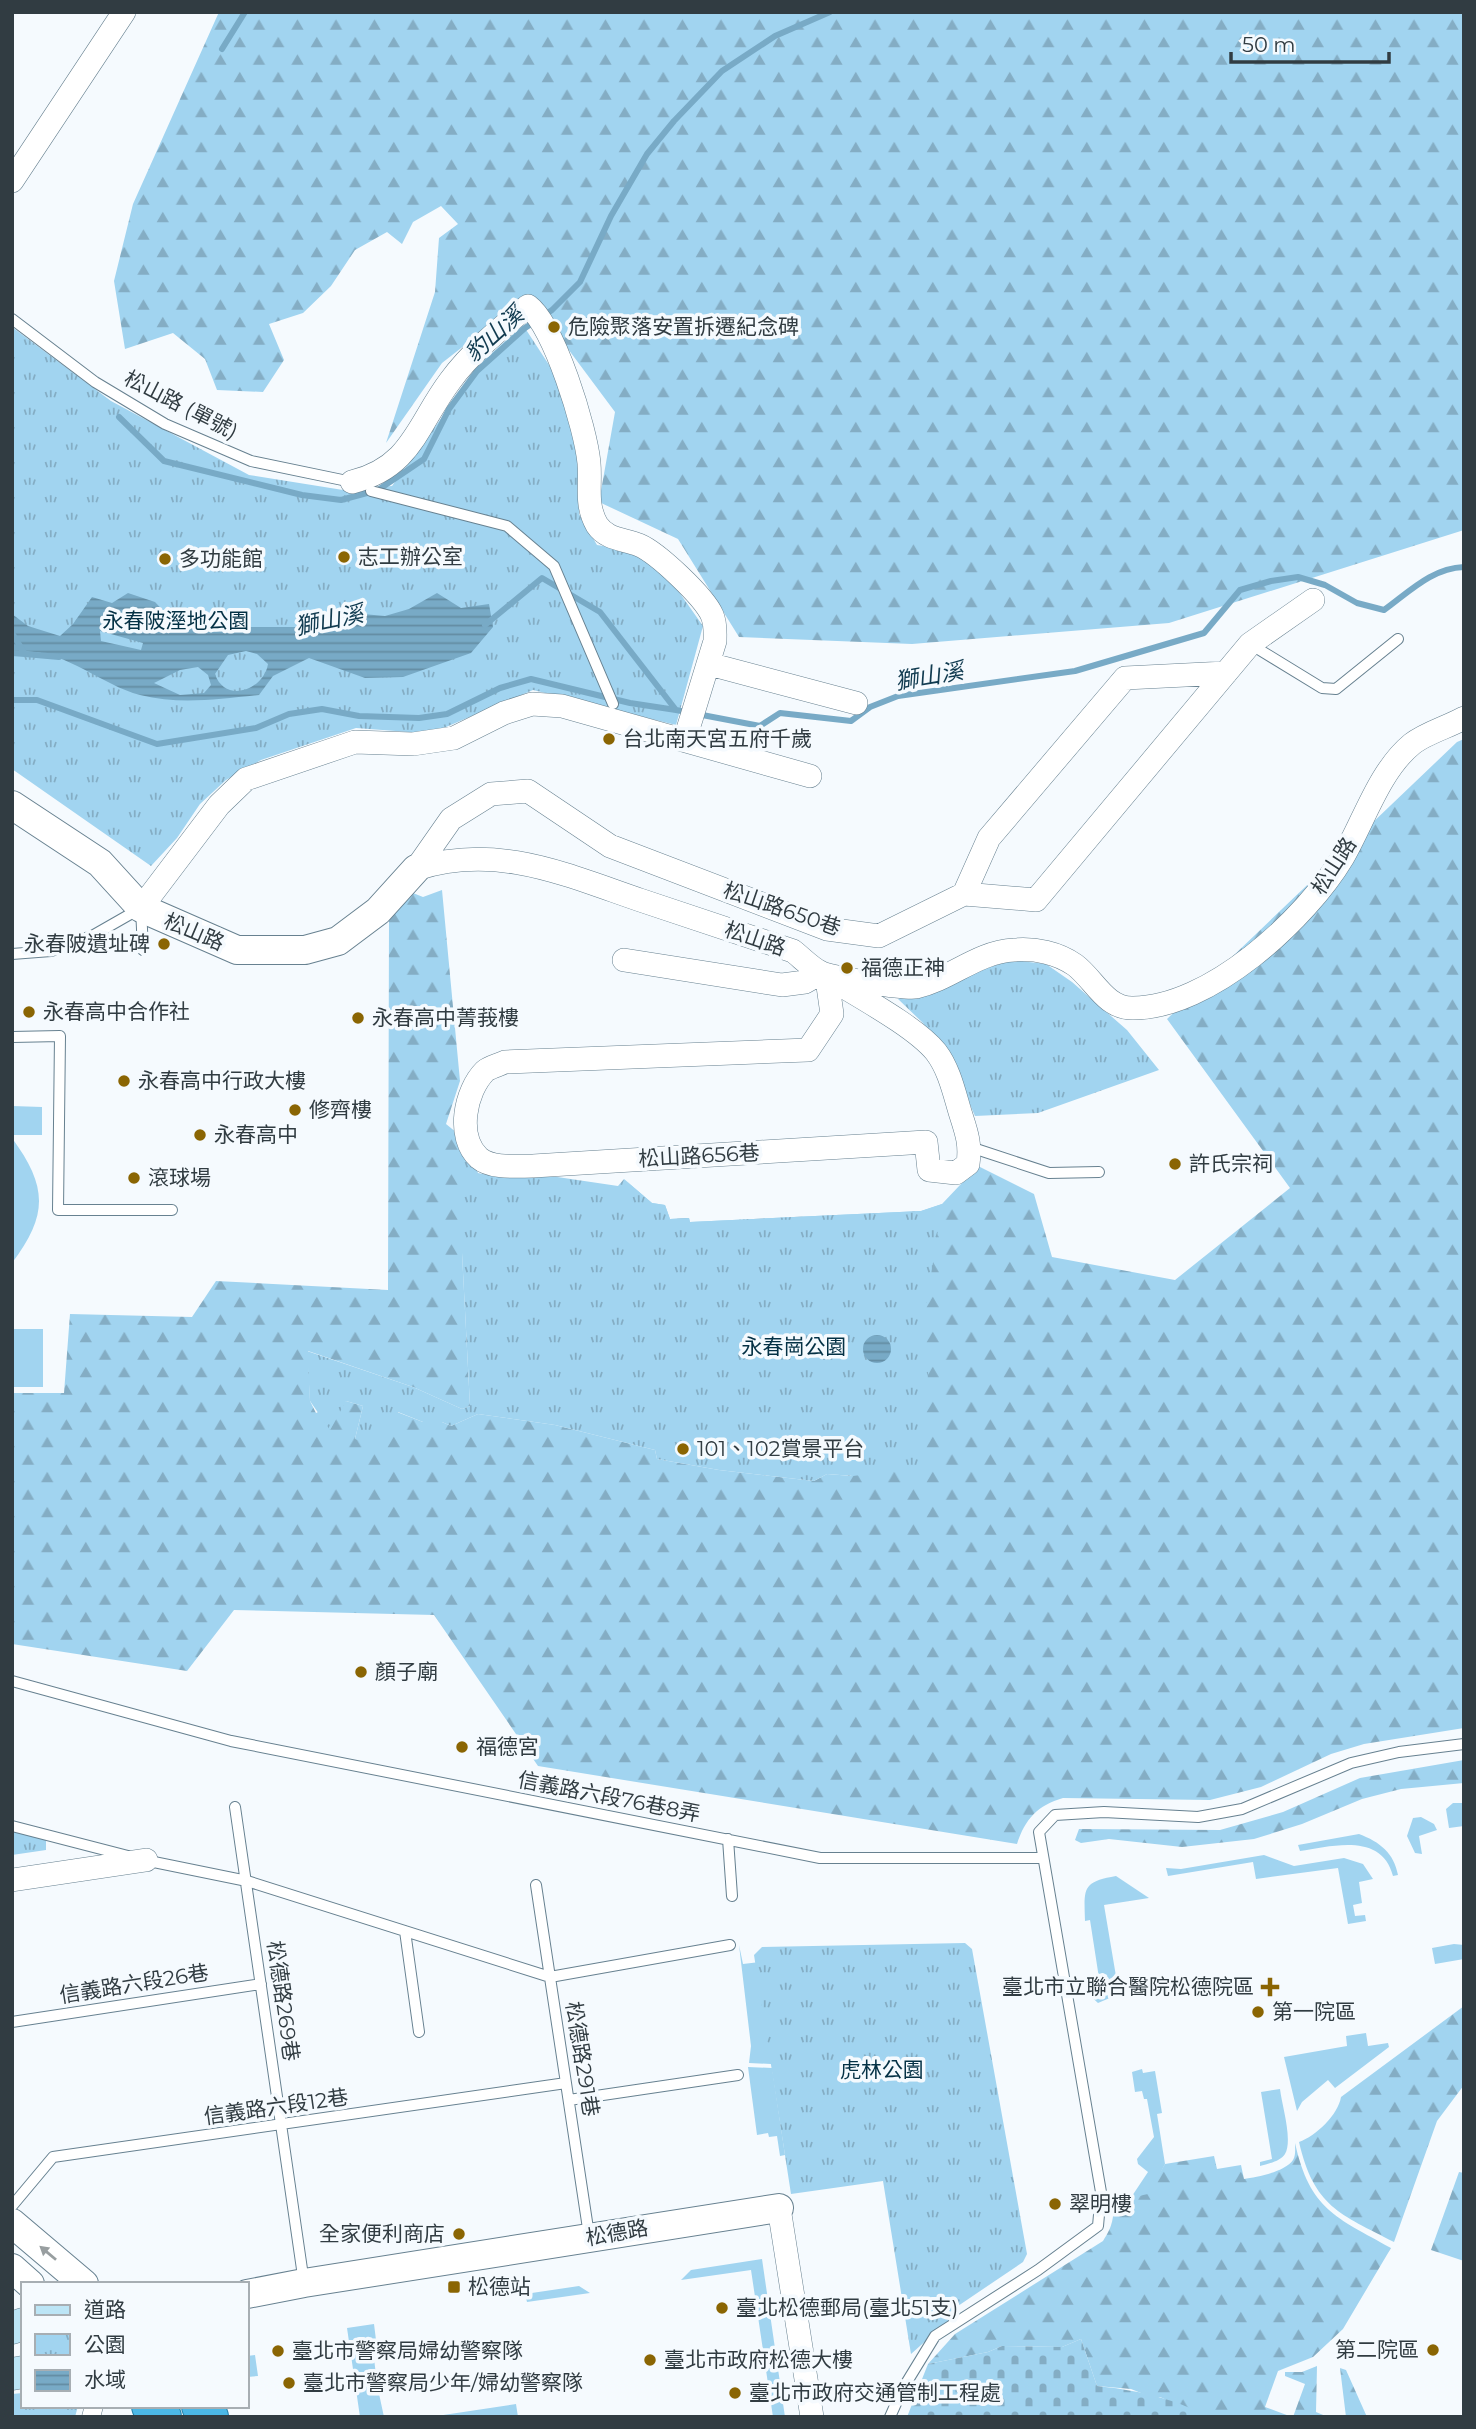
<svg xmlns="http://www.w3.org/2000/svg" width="1476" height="2429" font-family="Montserrat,'Noto Sans TC',sans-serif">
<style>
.green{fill:#a1d4f0}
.forest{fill:url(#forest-firs)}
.cemetery{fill:url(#cemetery-stones)}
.park{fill:url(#park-tufts)}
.water{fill:url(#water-rules);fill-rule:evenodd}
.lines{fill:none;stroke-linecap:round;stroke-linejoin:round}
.stream{stroke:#78aac6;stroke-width:6}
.service-casing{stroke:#678190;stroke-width:12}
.pedestrian-casing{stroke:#678190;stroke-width:19}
.minor-casing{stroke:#678190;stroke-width:24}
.tertiary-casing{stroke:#678190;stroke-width:30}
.secondary-casing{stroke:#678190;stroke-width:33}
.trunk-casing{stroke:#2582a9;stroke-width:40}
.service{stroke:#fff;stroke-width:10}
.pedestrian{stroke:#fff;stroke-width:18}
.minor{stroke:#fff;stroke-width:23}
.tertiary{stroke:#fff;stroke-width:28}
.secondary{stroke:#bce5f6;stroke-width:32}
.trunk{stroke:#4cb8e6;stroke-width:38}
.oneway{fill:#989ea0}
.poi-dot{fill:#8a6503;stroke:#f5fafe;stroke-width:2.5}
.labels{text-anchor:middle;stroke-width:7;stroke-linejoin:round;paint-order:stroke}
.poi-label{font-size:21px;fill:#313c42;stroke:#f5fafe;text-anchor:start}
.street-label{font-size:21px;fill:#313c42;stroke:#f5fafe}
.park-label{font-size:21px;fill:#043145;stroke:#f5fafe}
.water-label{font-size:23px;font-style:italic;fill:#113b50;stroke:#f5fafe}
</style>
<defs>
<pattern id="forest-firs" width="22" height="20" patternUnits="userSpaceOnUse" patternTransform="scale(1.75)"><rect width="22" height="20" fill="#a1d4f0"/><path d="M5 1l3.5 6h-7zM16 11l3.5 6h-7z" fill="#84adc4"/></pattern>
<pattern id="cemetery-stones" width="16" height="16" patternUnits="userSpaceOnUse" patternTransform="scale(1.75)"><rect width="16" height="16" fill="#a1d4f0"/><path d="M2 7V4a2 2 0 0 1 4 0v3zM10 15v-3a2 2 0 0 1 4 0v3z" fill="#84adc4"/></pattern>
<pattern id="park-tufts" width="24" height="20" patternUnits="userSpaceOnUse" patternTransform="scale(1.75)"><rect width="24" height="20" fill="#a1d4f0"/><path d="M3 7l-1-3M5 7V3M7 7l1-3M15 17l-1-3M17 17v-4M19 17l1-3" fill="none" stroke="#84adc4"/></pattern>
<pattern id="water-rules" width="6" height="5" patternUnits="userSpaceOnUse" patternTransform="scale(1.75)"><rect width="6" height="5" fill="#78aac6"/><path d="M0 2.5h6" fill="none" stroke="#638ca2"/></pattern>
</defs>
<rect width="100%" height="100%" fill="#f5fafe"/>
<!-- green -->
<path class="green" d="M12,1106L42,1107V1135H12Z
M12,1138C47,1186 49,1214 12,1263Z
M12,1329H43V1387H12Z
M1453,1803H1464V1826L1449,1828L1446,1809Z
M1421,1817L1434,1824L1437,1830L1419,1836L1422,1854L1415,1853L1407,1836L1413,1818Z
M1359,1834C1380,1842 1394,1853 1398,1875L1393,1876C1382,1832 1332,1846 1300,1851L1298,1845Z
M1264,1855L1294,1866L1344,1858L1363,1864L1373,1879L1359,1882L1362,1903L1353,1905L1355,1916L1365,1915L1366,1921L1348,1924L1338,1868L1256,1879L1253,1862L1168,1876L1166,1868L1181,1869Z
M1116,1876L1149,1898L1104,1905L1119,1994L1098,2003L1086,1992L1085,1981L1099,1978L1090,1920L1085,1921C1084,1888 1082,1882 1116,1876Z
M1454,1944L1464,1945V1959L1435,1964L1432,1948Z
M739,1945L743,1964L777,1960L771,2064L749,2063L751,2046Z
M1366,2033L1368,2046L1388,2043L1389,2047L1335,2088L1328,2080L1302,2102L1297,2111L1284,2057L1347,2046L1346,2036Z
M748,2067L772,2068L785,2155L780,2156L777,2136L769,2137L768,2133L757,2135Z
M1142,2069L1143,2073L1155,2071L1162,2113L1157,2114L1165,2164L1152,2190L1148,2195L1130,2199L1148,2172L1138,2164L1137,2159L1154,2137L1147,2099H1144L1142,2091L1135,2092L1132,2072Z
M1280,2089C1282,2106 1293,2140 1285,2154C1281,2161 1268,2164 1260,2166V2162L1272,2159L1261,2092Z
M762,2259L785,2417H773L751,2270L681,2280L691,2270Z
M579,2286L590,2293L527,2302L525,2294Z
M374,2324L376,2340L372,2342L376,2375L370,2376L372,2389H378L384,2417H360L347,2328Z
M255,2355L258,2376L247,2377V2356Z
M516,2404L518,2417H430Z"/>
<!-- forest -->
<path class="forest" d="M219,12H1464V530L1169,623L912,644L739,637L678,539L599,502L615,412L542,314L516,305L442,363L386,443L435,292L439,238L458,224L441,206L413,222L402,244L387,232L355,250L331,286L303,313L269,324L284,360L263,392L217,390L205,359L173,333L125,349L114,281L133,204Z
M1464,739V1728L1364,1744L1331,1754L1261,1787L1210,1800L1063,1798C1038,1805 1025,1819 1017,1844L538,1766L434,1615L234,1610L187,1671L12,1644V1393H64L70,1314L192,1317L216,1281L388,1290L389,921L408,891L423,897L442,890L460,1081L446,1124L462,1137V1253L470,1406L462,1409L413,1387L308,1351L310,1401L316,1413L346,1401L363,1406L355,1439L397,1412L423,1422H442L451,1426L478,1414L555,1425L655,1450L657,1459L719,1470L814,1481L827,1474L852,1476L692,1243L624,1179L652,1203L665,1205L670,1219L689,1218L690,1222L921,1211L942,1204L978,1166L1034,1194L1052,1257L1175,1280L1290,1188L1167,1019L1457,742Z
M1464,1760V1783L1401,1789L1362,1799L1302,1824L1254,1839L1182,1847L1109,1839L1081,1843L1075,1840L1079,1829L1220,1830L1283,1812L1360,1778Z
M1464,2006V2085L1437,2121L1394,2242C1340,2214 1314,2207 1299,2142C1316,2136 1338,2115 1341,2097Z
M1295,2143C1310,2210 1336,2217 1391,2248L1343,2329L1313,2357L1278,2371L1265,2407L1292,2417H1205L1160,2397H1151L1131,2389L1097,2386L1081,2339L1062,2347L1002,2346L988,2352L928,2364L955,2334L1103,2241C1126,2208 1095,2206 1148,2194L1165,2164L1214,2156L1217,2169L1241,2165L1244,2179C1257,2177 1285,2172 1293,2160C1296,2155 1295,2149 1295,2143Z
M1459,2172L1464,2173V2261L1431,2250Z
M1317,2366L1316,2412L1328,2417H1293L1305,2384L1285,2376V2372H1302Z
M1340,2368L1346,2370L1367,2417H1346Z"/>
<!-- cemetery -->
<path class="cemetery" d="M1081,2339L1097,2386C1128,2389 1179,2398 1205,2417H907L928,2364L988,2352L1002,2346L1062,2347Z"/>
<!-- park -->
<path class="park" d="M523,325L570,397L578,433L579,514L597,545L636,551L660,565L703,626L676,725L533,690L446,727L422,733L356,728L261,760L226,780L200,804L177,838L151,866L12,769V327L111,401L249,475L343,490L392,486L482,362Z
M1011,960L1046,964L1072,982L1127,1030L1159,1070L1038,1113L975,1116L956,1073L923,1023L898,999Z
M462,1137L478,1173L487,1175L537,1174L618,1186L624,1179L652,1203L665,1205L670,1219L689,1218L690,1222L921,1211L942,1204L924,1321L928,1373L923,1467L853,1476L827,1474L814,1481L719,1470L657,1459L655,1450L555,1425L478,1414L451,1426L442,1422H423L398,1412L395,1431L369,1444L355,1439L363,1406L346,1401L330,1430L310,1401L307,1351L413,1387L462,1409L470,1406L462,1253Z
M12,1827L46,1836V1850L12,1855Z
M965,1943L972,1949L1027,2254L1023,2262L958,2306V2312L911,2354L883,2181L791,2194L754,1955L762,1947Z
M23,2393V2406H78L75,2417H12V2394Z"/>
<!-- water -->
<path class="water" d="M128,593L155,602L170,618L228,627H300L352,613L385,616L409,609L437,593L461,608L489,604L493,627L471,653L403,677L365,678L309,658L273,676L259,695C218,699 180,705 140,695C98,684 58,643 12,653V614L28,626L60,636L73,624L92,597L112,603ZM100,631L143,643L141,650L101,641ZM246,651L257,654L268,664C264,690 225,704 215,674L228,655ZM198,667L208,675L211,685L204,693L180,695L154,683L180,670Z
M863 1349a14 14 0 1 1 28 0a14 14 0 1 1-28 0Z"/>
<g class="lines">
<!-- stream -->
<path class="stream" d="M222,49L245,12
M119,417L164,461L302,495L341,500L378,490L424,459L449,409L477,371L525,328L552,310L580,282L611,216L647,154L674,121L722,71L775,36L830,12
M485,625L542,578L600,612L676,710L760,726L780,713L851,721L870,707L898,696L1075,671L1204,633L1240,590L1271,581L1298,577L1325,585L1357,603L1384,610C1409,592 1432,568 1464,567
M12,633L25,654L59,657
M12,653L25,654
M12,700H37L157,744L256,728L289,714L322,709L359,716L419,718L447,714L500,688L531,679L630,703L676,710"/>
<defs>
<path id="service" d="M12,319L95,382L165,424L251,461L352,482
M371,491L507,526L554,566L613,704
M1250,644L1322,688L1336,689L1398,639
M12,954L51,951L92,936L141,908L143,950
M12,1037L60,1036L58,1210H172
M970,1147L1049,1173L1099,1172
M12,1681L231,1741L820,1858H1041
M235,1807L304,2283
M12,1826L128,1856
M728,1839L732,1896
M144,1860L247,1881L550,1977L730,1945
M536,1885L589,2235
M405,1931L419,2032
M12,2022L261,1984
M569,2100L738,2075
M12,2206L53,2157L566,2083
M890,2417L902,2390L935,2336L1038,2270L1098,2226L1101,2192L1039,1832L1055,1815L1104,1812L1198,1817L1242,1809L1351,1763L1399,1752L1464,1744"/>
<path id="pedestrian" d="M91,2417L94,2406"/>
<path id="minor" d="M12,181L124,12
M352,482C412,467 417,425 450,381C471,352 501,328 528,306C554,325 586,429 589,463C591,486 585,504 597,525C607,540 625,539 639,545C658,553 704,597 712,615C716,624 715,632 715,641L685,739
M709,664L856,703
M416,869C496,843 564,874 640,900C691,917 742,934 793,951C801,957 812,969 822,973C836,978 904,989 916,987C951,979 977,952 1014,950C1035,948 1058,953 1075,965C1094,979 1105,1008 1132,1008C1209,1009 1306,919 1343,857C1364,821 1379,771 1412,744C1426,733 1448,727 1464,718
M416,869L451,819L491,794L528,791L610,846L827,929L879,936L964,894L1036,900L1250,644L1313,600
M964,894L989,838L1125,678L1226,673
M141,908L219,805L246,779L355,742L413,744L454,738L504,713L532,704L562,706L810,776
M624,960L782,985L805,982L821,973
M821,973C852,993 914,1025 936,1052C949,1069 954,1092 960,1112C966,1131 971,1143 968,1164L956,1173L929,1170L926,1142L533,1166C517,1166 492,1169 479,1158C456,1137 465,1091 485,1071C490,1067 499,1065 505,1062L808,1050L832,1014L828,986Z
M12,1880L146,1860
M779,2208L812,2417"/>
<path id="tertiary" d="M12,805L100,863L141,908L237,950H305L338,941L378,911L416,869
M12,2223L84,2284
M12,2268L30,2284
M247,2294L304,2283L779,2208"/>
<path id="secondary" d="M12,2328L23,2324
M12,2374L23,2372"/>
<path id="trunk" d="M151,2406L162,2417
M201,2406L209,2417"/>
</defs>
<!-- service casing -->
<use href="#service" class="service-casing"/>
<!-- pedestrian casing -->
<use href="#pedestrian" class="pedestrian-casing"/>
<!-- minor casing -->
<use href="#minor" class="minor-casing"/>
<!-- tertiary casing -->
<use href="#tertiary" class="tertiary-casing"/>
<!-- secondary casing -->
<use href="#secondary" class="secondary-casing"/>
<!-- trunk casing -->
<use href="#trunk" class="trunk-casing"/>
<!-- service -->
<use href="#service" class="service"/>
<!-- pedestrian -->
<use href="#pedestrian" class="pedestrian"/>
<!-- minor -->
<use href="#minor" class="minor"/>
<!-- tertiary -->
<use href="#tertiary" class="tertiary"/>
<!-- secondary -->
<use href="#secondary" class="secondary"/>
<!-- trunk -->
<use href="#trunk" class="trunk"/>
</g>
<!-- one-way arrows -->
<defs><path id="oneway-solid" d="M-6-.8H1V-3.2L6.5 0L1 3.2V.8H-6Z" transform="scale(1.75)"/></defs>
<use class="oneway" href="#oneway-solid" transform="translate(48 2253) rotate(-140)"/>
<!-- markers -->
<g class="poi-dot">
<circle cx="554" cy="327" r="7"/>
<circle cx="344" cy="557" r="7"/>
<circle cx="165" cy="559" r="7"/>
<circle cx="609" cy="739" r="7"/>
<circle cx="164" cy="944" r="7"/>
<circle cx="847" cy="968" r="7"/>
<circle cx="29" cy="1012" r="7"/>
<circle cx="358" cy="1018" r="7"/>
<circle cx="124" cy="1081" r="7"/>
<circle cx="295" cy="1110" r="7"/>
<circle cx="200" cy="1135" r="7"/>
<circle cx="1175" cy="1164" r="7"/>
<circle cx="134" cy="1178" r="7"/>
<circle cx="683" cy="1449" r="7"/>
<circle cx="361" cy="1672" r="7"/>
<circle cx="462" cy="1747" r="7"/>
<path d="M1266.5 1976.5h7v7h7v7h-7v7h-7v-7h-7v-7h7z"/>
<circle cx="1258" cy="2012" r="7"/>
<circle cx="1055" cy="2204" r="7"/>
<circle cx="459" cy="2234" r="7"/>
<rect x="447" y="2280" width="14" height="14" rx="3.5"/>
<circle cx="722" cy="2308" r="7"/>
<circle cx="1433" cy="2350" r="7"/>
<circle cx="278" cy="2351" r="7"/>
<circle cx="650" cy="2360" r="7"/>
<circle cx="289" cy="2383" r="7"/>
<circle cx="735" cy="2393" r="7"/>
</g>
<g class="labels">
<!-- poi labels -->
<g class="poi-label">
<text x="568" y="334">危險聚落安置拆遷紀念碑</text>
<text x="358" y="564">志工辦公室</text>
<text x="179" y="566">多功能館</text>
<text x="623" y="746">台北南天宮五府千歲</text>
<text x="150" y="951" text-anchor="end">永春陂遺址碑</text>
<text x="861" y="975">福德正神</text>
<text x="43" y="1019">永春高中合作社</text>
<text x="372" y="1025">永春高中菁莪樓</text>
<text x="138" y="1088">永春高中行政大樓</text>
<text x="309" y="1117">修齊樓</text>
<text x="214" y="1142">永春高中</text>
<text x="1189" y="1171">許氏宗祠</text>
<text x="148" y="1185">滾球場</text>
<text x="697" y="1456">101、102賞景平台</text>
<text x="375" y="1679">顏子廟</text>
<text x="476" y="1754">福德宮</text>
<text x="1254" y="1994" text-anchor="end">臺北市立聯合醫院松德院區</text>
<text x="1272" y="2019">第一院區</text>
<text x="1069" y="2211">翠明樓</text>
<text x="445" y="2241" text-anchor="end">全家便利商店</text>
<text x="468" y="2294">松德站</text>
<text x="736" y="2315">臺北松德郵局(臺北51支)</text>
<text x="1419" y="2357" text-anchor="end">第二院區</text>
<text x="292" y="2358">臺北市警察局婦幼警察隊</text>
<text x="664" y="2367">臺北市政府松德大樓</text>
<text x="303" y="2390">臺北市警察局少年/婦幼警察隊</text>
<text x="749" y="2400">臺北市政府交通管制工程處</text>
</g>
<!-- street labels -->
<g class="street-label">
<text transform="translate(181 405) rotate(27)" y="7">松山路 (單號)</text>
<text transform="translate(1334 866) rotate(-57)" y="7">松山路</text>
<text transform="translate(782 909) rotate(19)" y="7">松山路650巷</text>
<text transform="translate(194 932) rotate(23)" y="7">松山路</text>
<text transform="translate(755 939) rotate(19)" y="7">松山路</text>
<text transform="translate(699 1156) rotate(-3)" y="7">松山路656巷</text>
<text transform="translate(609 1797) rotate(11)" y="7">信義路六段76巷8弄</text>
<text transform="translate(134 1984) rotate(-9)" y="7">信義路六段26巷</text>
<text transform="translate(283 2001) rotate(82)" y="7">松德路269巷</text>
<text transform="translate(582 2059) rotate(81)" y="7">松德路291巷</text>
<text transform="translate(276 2107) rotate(-8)" y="7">信義路六段12巷</text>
<text transform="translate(617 2233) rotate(-10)" y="7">松德路</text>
</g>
<!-- park labels -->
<g class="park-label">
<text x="176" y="628">永春陂溼地公園</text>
<text x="794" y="1354">永春崗公園</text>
<text x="882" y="2077">虎林公園</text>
</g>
<!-- water labels -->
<g class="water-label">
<text transform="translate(494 334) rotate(-42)" y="8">豹山溪</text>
<text transform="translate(329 620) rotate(-12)" y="8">獅山溪</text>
<text transform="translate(929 676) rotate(-10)" y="8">獅山溪</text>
</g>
</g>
<!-- border -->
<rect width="1476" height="2429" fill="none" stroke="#313c42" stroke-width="28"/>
<!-- legend -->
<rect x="21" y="2282" width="228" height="126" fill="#f5fafe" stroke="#a7aeb3" stroke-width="2"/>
<rect x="35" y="2305" width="35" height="10" fill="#bce5f6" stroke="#a7aeb3" stroke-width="2"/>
<text x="84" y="2317" font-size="21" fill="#313c42">道路</text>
<rect x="35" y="2334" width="35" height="21" fill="url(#park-tufts)" stroke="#a7aeb3" stroke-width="2"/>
<text x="84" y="2352" font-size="21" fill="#313c42">公園</text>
<rect x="35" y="2370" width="35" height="21" fill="url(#water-rules)" stroke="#a7aeb3" stroke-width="2"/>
<text x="84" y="2387" font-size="21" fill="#313c42">水域</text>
<!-- scale -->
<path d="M1231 52v10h158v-10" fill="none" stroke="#313c42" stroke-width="3.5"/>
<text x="1242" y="52" font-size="21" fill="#313c42" stroke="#f5fafe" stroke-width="5" paint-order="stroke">50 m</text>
</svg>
